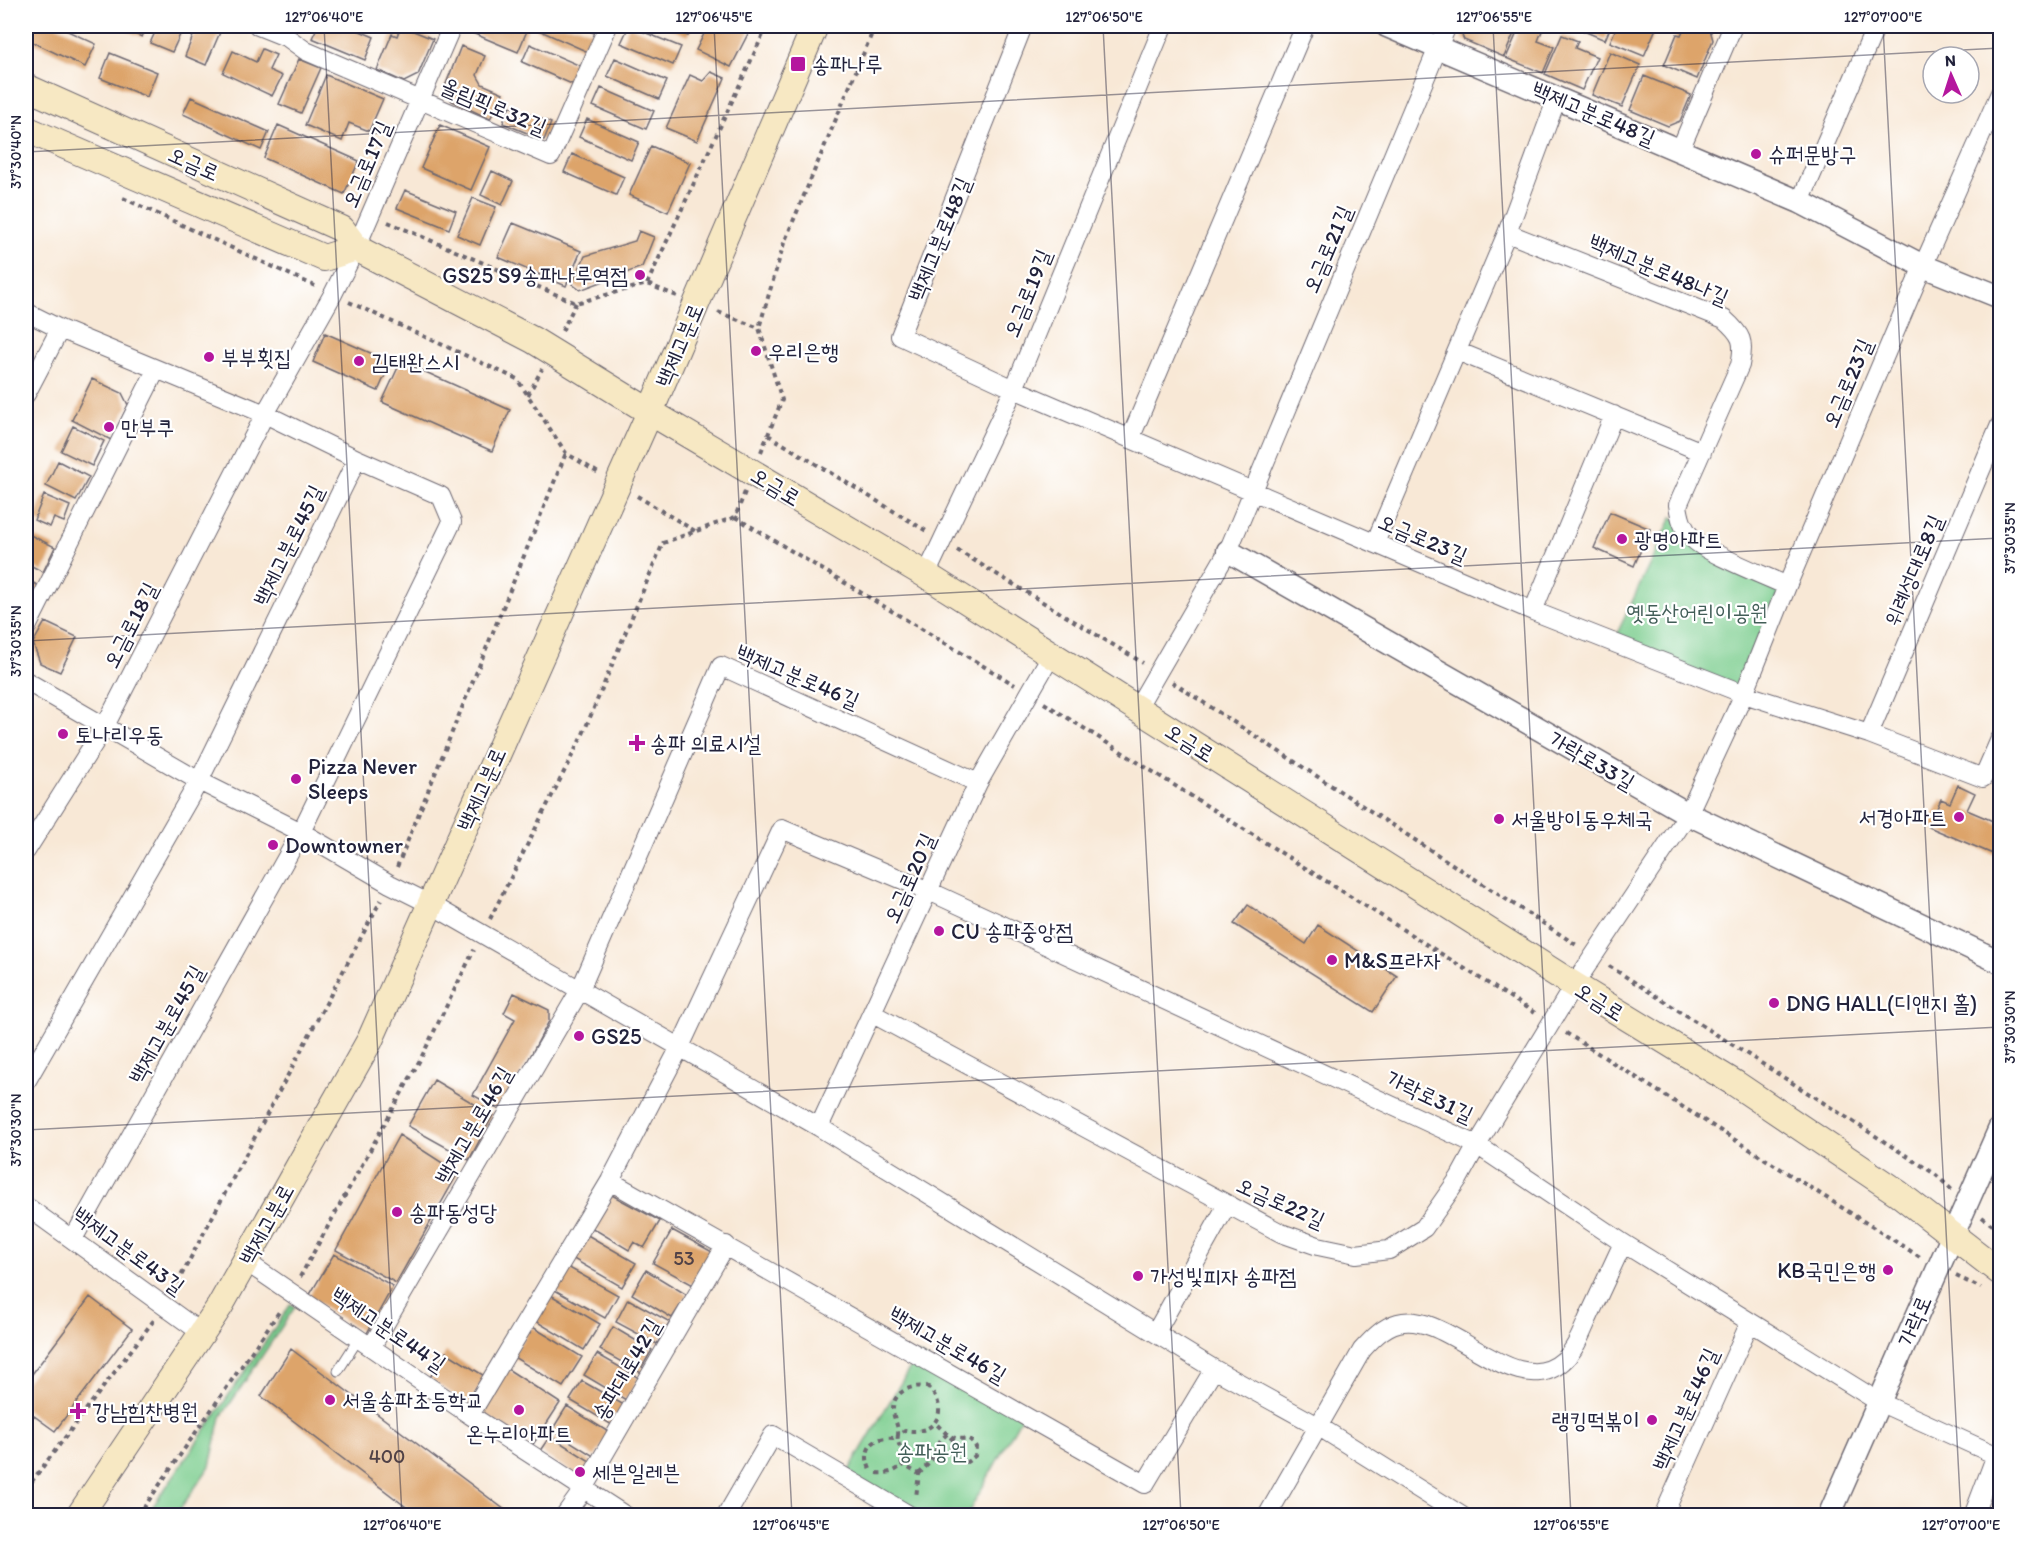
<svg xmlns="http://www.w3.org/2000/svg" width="2026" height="1541" font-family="Itim,'Poor Story',sans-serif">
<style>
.green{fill:#7dce8f;stroke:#507865;stroke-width:1.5}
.building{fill:#dda46b}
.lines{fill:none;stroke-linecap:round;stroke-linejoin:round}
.service-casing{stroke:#6d6771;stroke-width:11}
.minor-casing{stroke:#6d6771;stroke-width:20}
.tertiary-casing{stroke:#6d6771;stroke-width:25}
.secondary-casing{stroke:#6d6771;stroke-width:28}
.path{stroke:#6d6771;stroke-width:4;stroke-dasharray:4.5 4.5;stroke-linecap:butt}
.service{stroke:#fff;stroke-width:9}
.minor{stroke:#fff;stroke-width:18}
.tertiary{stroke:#fff;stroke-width:22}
.secondary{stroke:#f7e8c3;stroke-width:26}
.ticks{fill:none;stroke:#22223b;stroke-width:1.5;stroke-opacity:0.45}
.poi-dot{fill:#b5179e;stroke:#fff;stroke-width:2}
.labels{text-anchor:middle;stroke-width:4.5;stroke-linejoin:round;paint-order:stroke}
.number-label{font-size:20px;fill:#514247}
.poi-label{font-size:22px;fill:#22223b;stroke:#fff;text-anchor:start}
.street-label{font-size:22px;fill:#22223b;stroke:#fff}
.park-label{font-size:22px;fill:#425e58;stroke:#fff}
.neatline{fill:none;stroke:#22223b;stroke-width:2}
.ticks-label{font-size:15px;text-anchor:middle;fill:#22223b}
</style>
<rect width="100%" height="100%" fill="#fff"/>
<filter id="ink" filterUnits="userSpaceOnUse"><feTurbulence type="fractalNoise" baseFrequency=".0167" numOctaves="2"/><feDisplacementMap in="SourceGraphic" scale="12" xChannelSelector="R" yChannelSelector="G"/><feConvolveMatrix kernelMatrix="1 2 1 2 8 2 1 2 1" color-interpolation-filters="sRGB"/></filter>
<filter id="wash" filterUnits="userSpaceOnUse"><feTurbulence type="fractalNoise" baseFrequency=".008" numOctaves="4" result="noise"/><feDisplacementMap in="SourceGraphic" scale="24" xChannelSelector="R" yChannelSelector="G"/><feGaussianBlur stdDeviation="1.35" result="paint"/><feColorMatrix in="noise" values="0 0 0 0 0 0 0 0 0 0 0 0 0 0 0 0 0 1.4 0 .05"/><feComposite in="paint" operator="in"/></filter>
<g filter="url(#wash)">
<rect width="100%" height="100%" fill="#f8e8d6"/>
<!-- green -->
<path class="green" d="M1672,517L1781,589L1737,692L1614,640Z
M291,1304L295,1307L221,1417L210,1466L176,1515H147Z
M918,1354L1023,1414L967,1515H911L845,1477Z"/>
<g id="blocks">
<!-- building -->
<path class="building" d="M26,26H57L96,44L85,67L26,39Z
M120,26H147L142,37L120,28Z
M158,26H184L172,52L150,43Z
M197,26H209L221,30L206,65L185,56Z
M318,26H348L374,37L365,60L312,38Z
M401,26L433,39L418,75L404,82L377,70L392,34L397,36Z
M473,26H529L518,52L470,32Z
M538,26H577L597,34L588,52L536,29Z
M629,26L681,47L673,65L621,43Z
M664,26H693L688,36Z
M708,26L716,30L719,26H752L731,67L696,50Z
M1458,26H1517L1504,57L1464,40Z
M1520,26H1544L1538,41L1554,47L1543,73L1506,58Z
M1572,26H1611L1605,40Z
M1617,26H1657L1644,56L1610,42Z
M1685,26H1709L1713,40L1697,79L1664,65L1677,34L1681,35Z
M1562,35L1578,41L1575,48L1597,57L1582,90L1545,74Z
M530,44L583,67L574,85L522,62Z
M461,46L485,56L477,75L482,84L503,93L490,119L452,101L444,89Z
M262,49L276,55L269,70L282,76L272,96L223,73L233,51L256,62Z
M1610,52L1640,65L1622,107L1592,95Z
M110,53L157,72L147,97L100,78Z
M615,58L667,81L659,99L607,76Z
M299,59L321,68L301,113L279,104Z
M711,72L725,78L697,141L666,128L690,75L703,81Z
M326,75L383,99L369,131L349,123L342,141L305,125Z
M1644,76L1691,95L1680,121L1668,126L1630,110Z
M601,88L654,111L646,129L593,106Z
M191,97L269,132L261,150L183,114Z
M510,106L551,123L544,140L503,123Z
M587,119L639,142L631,160L579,137Z
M278,125L359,161L344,194L264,158Z
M440,125L490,147L471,190L421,168Z
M651,146L690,163L668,212L629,195Z
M572,154L624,177L616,195L564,172Z
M492,171L513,181L502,205L481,195Z
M405,190L456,211L449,229L397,208Z
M473,198L496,207L480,245L457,235Z
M513,223L581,251L566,286L498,257Z
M639,231L654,237L642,267L580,290L572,284L585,256L635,241Z
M325,333L391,362L378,391L313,362Z
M401,361L510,410L492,451L382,402Z
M92,379L122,393L128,405L111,440L72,420Z
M73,426L104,441L92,466L61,451Z
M58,461L89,477L76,501L46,486Z
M44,495L70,506L64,522L54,518L50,527L34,520Z
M1610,512L1650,529L1634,566L1594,548Z
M26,533L55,547L43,572L26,563Z
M26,579L39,586L26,612Z
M45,622L77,637L60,672L40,663L33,643Z
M1958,785L1975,793L1967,810L2000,824V857L1929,827L1941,799L1950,803Z
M1248,905L1306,944L1318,925L1397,976L1373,1012L1234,924Z
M514,993L549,1010V1021L501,1111L473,1095L515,1019L504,1013Z
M434,1080L493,1115L469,1160L408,1126Z
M399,1135L458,1173L396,1283L336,1250Z
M608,1193L660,1221L644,1248L634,1242L629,1250L589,1226Z
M672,1230L714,1253L695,1286L653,1263Z
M584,1233L636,1263L622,1287L570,1257Z
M334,1254L393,1286L366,1335L309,1296Z
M564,1265L618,1295L605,1318L551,1288Z
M646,1270L687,1295L672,1318L632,1294Z
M549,1294L600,1324L584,1350L534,1320Z
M90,1297L132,1329L55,1431L26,1410V1382Z
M628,1299L670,1322L657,1344L616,1322Z
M531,1326L582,1357L563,1387L512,1356Z
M613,1327L652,1350L642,1367L645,1369L643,1374L600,1350Z
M291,1349L513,1516H418L261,1396Z
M446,1352L486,1377L469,1404L429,1379Z
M597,1354L639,1378L626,1400L584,1375Z
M506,1368L560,1403L532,1446L484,1414L482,1405Z
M582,1381L624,1405L612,1425L570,1400Z
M567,1406L610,1433L595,1457L552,1430Z
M550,1436L593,1463L583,1479L539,1452Z"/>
</g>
</g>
<g filter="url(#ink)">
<use href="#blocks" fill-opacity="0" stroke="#6d6771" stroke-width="1.5"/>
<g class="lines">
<defs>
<path id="service" d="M338,1371L359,1338"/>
<path id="minor" d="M258,26L288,38L306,51L551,156L608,26
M1023,26L900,336L1014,389L1533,611L1744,694L1869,734L1983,778L2000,739
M1680,150L1733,26
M1800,202L1876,26
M1507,233L1724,319C1742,335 1745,341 1740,365L1678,505C1680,518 1682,527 1692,538C1705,553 1766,576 1787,586
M26,312L60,329L265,414L357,459L441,496L452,522L301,832L73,1239
M1457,351L1702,452
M26,394L60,329
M1130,439L1305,26
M1375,543L1507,233L1557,98
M926,575L1014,389L1163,26
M1533,611L1614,415
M26,629L156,370
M26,681L199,781L301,832L390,884L430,904L819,1127L1214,1369L1318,1426L1462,1516
M1137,708L1228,551L1447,26
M1869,734L2000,425
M26,851L105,726L265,414L333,294L356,248L452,26
M873,1014L1281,1233L1318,1246L1356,1254L1389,1250L1424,1228L1459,1178L1477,1145L1574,985L1688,814L1744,694L1787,586L1923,266L2000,93
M26,1082L199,781L357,459
M819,1127L978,783L1052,654
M610,1181L1145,1484L1214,1369
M26,1206L203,1334
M245,1261L470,1415L626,1516
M1156,1332L1227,1205
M372,1346L580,990L721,666L978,783
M470,1415L610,1181L679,1049L782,829L929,891L1477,1145L1623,1243L1879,1402L2000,1457
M564,1516L585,1487L726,1245
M726,1516L773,1435L911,1516
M1267,1516L1362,1350C1372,1339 1383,1327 1398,1323C1447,1309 1516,1404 1563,1361C1576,1350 1583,1329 1590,1314C1601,1290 1612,1267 1623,1243
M1663,1516L1750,1322
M1973,1516L1996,1455"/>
<path id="tertiary" d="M1387,26L1800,202L1923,266L2000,297
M1228,551L1688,814L2000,962
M1829,1516L2000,1128"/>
<path id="secondary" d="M26,87L342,229L356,248L533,340L650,412L926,575L1574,985L1736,1084L1898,1193L2000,1272
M26,129L324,258L356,248
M79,1516L220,1306L370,1040L650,412L815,26"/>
</defs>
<!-- service casing -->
<use href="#service" class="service-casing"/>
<!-- minor casing -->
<use href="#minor" class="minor-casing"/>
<!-- tertiary casing -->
<use href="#tertiary" class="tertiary-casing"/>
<!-- secondary casing -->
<use href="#secondary" class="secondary-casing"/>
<!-- path -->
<path class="path" d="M123,198L315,286
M388,222L576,303L647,284L677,296
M647,284L767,26
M349,302L517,379L566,453L600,474
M718,312L759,328
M562,331L576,303
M528,395L542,369
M768,435L928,532
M761,452L782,400L759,328L784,243L875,26
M637,496L695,531
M735,517L1015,685
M957,550L1143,663
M1172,682L1578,946
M1044,703L1535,1013
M397,867L566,453
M490,919L583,734L663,543L735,517L745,492
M1609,966L1935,1174L1952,1190
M1566,1033L1920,1257
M1982,1217L2000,1231
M1956,1276L1981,1288
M300,1277L421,1058L474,950
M173,1291L381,900
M901,1464L919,1474L916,1497
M870,1469C861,1450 873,1436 893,1438L898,1435C899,1426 894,1420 893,1411C892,1392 911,1384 927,1387L930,1382
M877,1473C888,1474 903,1471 903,1458C903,1448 896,1444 898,1435L905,1430C937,1437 951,1407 927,1387
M919,1474L931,1461L940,1441L947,1434L954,1441L951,1448L952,1456L959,1461L967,1462L975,1456L976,1447C968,1434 966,1441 955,1438C947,1436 941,1428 935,1423
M26,1489L154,1320
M138,1516L281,1309"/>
<!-- service -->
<use href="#service" class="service"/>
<!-- minor -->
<use href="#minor" class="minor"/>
<!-- tertiary -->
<use href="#tertiary" class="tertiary"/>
<!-- secondary -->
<use href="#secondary" class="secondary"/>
</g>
</g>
<!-- ticks -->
<path class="ticks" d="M324,26L402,1516M714,26L792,1516M1103,26L1181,1516M1493,26L1571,1516M1883,26L1961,1516M26,152L2000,48M26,641L2000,538M26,1130L2000,1027"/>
<!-- markers -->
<g class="poi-dot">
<rect x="790" y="56" width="16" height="16" rx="3"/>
<circle cx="1756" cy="154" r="6"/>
<circle cx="640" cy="275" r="6"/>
<circle cx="756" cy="351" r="6"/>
<circle cx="209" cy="357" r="6"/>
<circle cx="359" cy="361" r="6"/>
<circle cx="109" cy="427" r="6"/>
<circle cx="1622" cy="539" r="6"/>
<circle cx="63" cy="734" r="6"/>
<path d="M634 734h6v6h6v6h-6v6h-6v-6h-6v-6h6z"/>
<circle cx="296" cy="779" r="6"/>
<circle cx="1959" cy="817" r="6"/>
<circle cx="1499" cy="819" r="6"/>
<circle cx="273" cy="845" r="6"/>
<circle cx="939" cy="931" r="6"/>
<circle cx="1332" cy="960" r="6"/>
<circle cx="1774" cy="1003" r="6"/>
<circle cx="579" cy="1036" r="6"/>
<circle cx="397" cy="1212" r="6"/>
<circle cx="1888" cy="1270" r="6"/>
<circle cx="1138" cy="1276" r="6"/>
<circle cx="330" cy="1400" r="6"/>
<circle cx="519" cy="1410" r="6"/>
<path d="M75 1402h6v6h6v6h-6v6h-6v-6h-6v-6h6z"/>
<circle cx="1652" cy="1420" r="6"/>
<circle cx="580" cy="1472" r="6"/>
</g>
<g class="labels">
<!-- number labels -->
<g class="number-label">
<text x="684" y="1265">53</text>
<text x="387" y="1463">400</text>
</g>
<!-- poi labels -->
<g class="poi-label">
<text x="812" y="72">송파나루</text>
<text x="1768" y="162">슈퍼문방구</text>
<text x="628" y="283" text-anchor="end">GS25 S9송파나루역점</text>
<text x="768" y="359">우리은행</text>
<text x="221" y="365">부부횟집</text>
<text x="371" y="369">김태완스시</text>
<text x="121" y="435">만부쿠</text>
<text x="1634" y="547">광명아파트</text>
<text x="75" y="742">토나리우동</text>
<text x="650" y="751">송파 의료시설</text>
<text x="308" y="774">Pizza Never<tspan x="308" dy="25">Sleeps</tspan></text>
<text x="1947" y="825" text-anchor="end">서경아파트</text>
<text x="1511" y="827">서울방이동우체국</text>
<text x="285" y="853">Downtowner</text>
<text x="951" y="939">CU 송파중앙점</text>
<text x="1344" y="968">M&amp;S프라자</text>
<text x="1786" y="1011">DNG HALL(디앤지 홀)</text>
<text x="591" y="1044">GS25</text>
<text x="409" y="1220">송파동성당</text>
<text x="1876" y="1278" text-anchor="end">KB국민은행</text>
<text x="1150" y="1284">가성빛피자 송파점</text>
<text x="342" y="1408">서울송파초등학교</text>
<text x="92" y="1419">강남힘찬병원</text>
<text x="1640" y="1428" text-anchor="end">랭킹떡볶이</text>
<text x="519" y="1441" text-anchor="middle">온누리아파트</text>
<text x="592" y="1480">세븐일레븐</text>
</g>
<!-- street labels -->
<g class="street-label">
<text transform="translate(494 106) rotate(23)" y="8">올림픽로32길</text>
<text transform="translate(1594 113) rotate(23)" y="8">백제고분로48길</text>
<text transform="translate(194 163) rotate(24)" y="8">오금로</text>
<text transform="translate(366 164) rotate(-67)" y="8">오금로17길</text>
<text transform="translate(939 239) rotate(-68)" y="8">백제고분로48길</text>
<text transform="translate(1327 249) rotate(-67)" y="8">오금로21길</text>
<text transform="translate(1659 269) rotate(23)" y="8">백제고분로48나길</text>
<text transform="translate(1027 293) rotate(-68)" y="8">오금로19길</text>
<text transform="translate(679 345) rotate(-67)" y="8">백제고분로</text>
<text transform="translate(1847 383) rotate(-67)" y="8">오금로23길</text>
<text transform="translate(776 486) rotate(31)" y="8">오금로</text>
<text transform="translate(1423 538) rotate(23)" y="8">오금로23길</text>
<text transform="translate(288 545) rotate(-64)" y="8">백제고분로45길</text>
<text transform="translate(1913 570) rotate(-67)" y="8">위례성대로8길</text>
<text transform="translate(130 625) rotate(-63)" y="8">오금로18길</text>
<text transform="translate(798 676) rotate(23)" y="8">백제고분로46길</text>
<text transform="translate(1190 742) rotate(32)" y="8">오금로</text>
<text transform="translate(1592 760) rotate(30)" y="8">가락로33길</text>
<text transform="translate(481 789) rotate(-66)" y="8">백제고분로</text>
<text transform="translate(909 878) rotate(-66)" y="8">오금로20길</text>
<text transform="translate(1600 1001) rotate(32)" y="8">오금로</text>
<text transform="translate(166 1024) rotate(-61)" y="8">백제고분로45길</text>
<text transform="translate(1430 1096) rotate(25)" y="8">가락로31길</text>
<text transform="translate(473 1125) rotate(-60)" y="8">백제고분로46길</text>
<text transform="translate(1281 1202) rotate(24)" y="8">오금로22길</text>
<text transform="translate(266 1224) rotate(-61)" y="8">백제고분로</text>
<text transform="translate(129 1250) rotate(36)" y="8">백제고분로43길</text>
<text transform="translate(1914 1321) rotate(-67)" y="8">가락로</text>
<text transform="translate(389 1329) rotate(34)" y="8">백제고분로44길</text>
<text transform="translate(948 1344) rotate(30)" y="8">백제고분로46길</text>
<text transform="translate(626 1369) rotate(-60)" y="8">송파대로42길</text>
<text transform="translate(1685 1409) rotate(-66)" y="8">백제고분로46길</text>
</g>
<!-- park labels -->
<g class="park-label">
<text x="1697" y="620">옛동산어린이공원</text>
<text x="932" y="1459">송파공원</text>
</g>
</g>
<!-- margin -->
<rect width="2026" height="1541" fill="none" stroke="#fff" stroke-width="66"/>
<!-- north arrow -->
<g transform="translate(1951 75) rotate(357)"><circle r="28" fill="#ffffff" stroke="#a7a7b1" stroke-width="1.5"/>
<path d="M0-4.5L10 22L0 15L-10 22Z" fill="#b5179e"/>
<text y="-9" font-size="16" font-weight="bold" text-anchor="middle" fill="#22223b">N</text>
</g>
<rect x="33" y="33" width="1960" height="1475" class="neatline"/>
<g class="ticks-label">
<text x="324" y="22">127°06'40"E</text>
<text x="714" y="22">127°06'45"E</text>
<text x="1104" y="22">127°06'50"E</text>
<text x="1494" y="22">127°06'55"E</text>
<text x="1883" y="22">127°07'00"E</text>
<text transform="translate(16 152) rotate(-90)" y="5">37°30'40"N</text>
<text transform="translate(2010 538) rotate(-90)" y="5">37°30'35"N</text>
<text transform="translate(16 641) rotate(-90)" y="5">37°30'35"N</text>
<text transform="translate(2010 1027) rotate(-90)" y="5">37°30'30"N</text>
<text transform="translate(16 1130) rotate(-90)" y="5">37°30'30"N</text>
<text x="402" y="1530">127°06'40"E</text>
<text x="791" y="1530">127°06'45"E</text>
<text x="1181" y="1530">127°06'50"E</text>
<text x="1571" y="1530">127°06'55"E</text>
<text x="1961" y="1530">127°07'00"E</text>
</g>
</svg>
